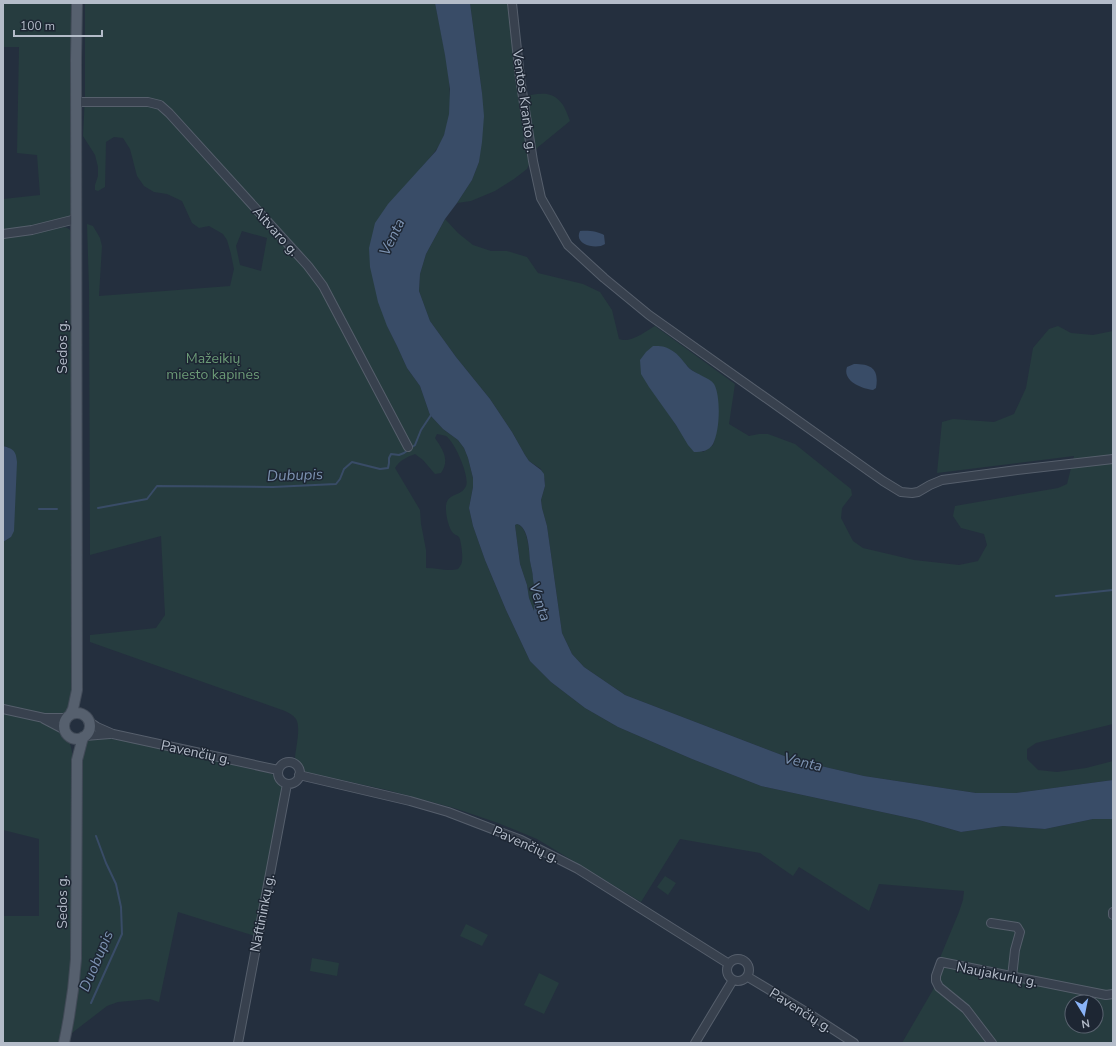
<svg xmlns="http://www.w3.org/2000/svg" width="1116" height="1046" font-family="'Nunito Sans',sans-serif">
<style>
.green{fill:#263c3f;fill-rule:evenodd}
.water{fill:#394c67;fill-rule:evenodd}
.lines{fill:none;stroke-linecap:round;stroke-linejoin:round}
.stream{stroke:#394c67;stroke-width:2}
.minor-casing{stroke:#565f6c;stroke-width:10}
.major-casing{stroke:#414a57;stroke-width:12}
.minor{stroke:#38414e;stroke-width:8}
.major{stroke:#56606e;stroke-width:10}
.labels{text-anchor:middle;stroke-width:3;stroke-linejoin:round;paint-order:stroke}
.street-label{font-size:14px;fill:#b4bcc9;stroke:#1d2633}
.park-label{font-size:14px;fill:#6b9a76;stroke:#1d2633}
.water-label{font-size:15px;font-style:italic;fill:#7c92b1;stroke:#1d2633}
</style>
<rect width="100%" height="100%" fill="#242f3e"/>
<!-- green -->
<path class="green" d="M3,3H72L71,24L72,212L70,217L35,227L3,231V199L40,195L37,155L17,153L19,47H3Z
M85,3H435C442,40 459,99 444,135C439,148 430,158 421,168L387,326L397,346L407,368L420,386L430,415L443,429L458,440L464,448L468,458L473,478V487L469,508L473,526L485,560L506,610L530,661L551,682L585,708L618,727L692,759L761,786L919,820L961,832L1003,826L1045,829L1093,819H1113V1043H902L934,988L932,977L959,912L963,900L964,891L879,884L869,911L799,867L793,876L760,853L680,839L641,902L537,839L498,823L454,808L387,790L305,772C302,766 297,763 295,757C296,747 301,727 296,719C293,715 289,713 285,711L90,642V635L156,628L165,615L161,536L90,555L89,288L87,224L93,226L100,238L102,246L99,296L230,286L234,269L231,254L227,240L223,234L209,226L199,228L192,223L182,201L167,194L154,192L144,186L137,176L130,149L123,138L114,137L106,142L105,187L98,191L95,190V185L98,176V167L95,155L83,136L85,96ZM242,231L267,238L261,271L240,265L236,246ZM437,434C440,435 444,435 446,436C455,442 470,477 466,486C461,498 445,491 446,510C446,516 449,529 453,533C455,535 457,535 459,537C461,540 463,556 462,561C462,564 460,566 458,569C447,572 438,568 426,568V550L421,524L420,510L395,468C400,460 407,457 415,454L423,460L435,474L441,473C450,460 443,450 435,438ZM1072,1002H1096V1026H1072Z
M470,3H511L519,97C536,95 551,88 563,105C566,110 568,116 570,121L537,148L527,169L514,179L495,191L471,201L457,203L472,180L479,162L482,93Z
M445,219L458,233L473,245L491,251H507L527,257L538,273L583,284L600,292L612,310L619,339C630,344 646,331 655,326L735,384L729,424L749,436L759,434H768L795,444L851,489L852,495L842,508L841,518L853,541L863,548L914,560L959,565L978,561L987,545L984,534L961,528L953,516L955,506L1058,488L1067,484L1074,456L937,473L942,422L953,419L994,422L1014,414L1026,388L1033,348L1049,329L1058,326L1071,333L1093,335L1113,331V724L1036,743L1027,749V759L1038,770L1057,772L1086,768L1113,761V780L1016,793H976L864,776L795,760L625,695L584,667L572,654L562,633L547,526L542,508L541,500L545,486V480L541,469L529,461L525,455L512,432L490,399L456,357L430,321L419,291L420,274L426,254ZM673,351L690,369L698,374L716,434L713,445L703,452L682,434L660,401Z
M64,227C69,228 71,230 72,235C71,391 72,546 72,701L69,712L64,715H51L3,704V542L11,537L8,447L3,446V237L41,232Z
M517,524C528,527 529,550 530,560C531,567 533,574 534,581C535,591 534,602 534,612L529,598L527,585L520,564L515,525Z
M3,713C23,718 56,721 68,740C75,750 73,778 72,790C72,810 72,829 71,848C71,890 75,933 71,975C69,998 64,1021 58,1043H3V923L4,916H39V839L3,830Z
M97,737L138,743L272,774L281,784L283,791L255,936L178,912L159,1002L150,999L118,1002L107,1006L72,1033L77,1002L82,934V751L85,740Z
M665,876L676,883L668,895L657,887Z
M466,924L488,935L482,946L460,936Z
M312,958L339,963L337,976L310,971Z
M539,973L559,983L544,1014L524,1005Z"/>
<!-- water -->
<path class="water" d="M435,3H470L482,93L484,116L482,142L479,162L472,180L457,203L445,219L426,254L420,274L419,291L430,321L456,357L490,399L512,432L525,455L529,461L541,470L544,474L545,486L541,500L542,508L547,526L562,633L572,654L584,667L625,695L795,760L864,776L976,793H1016L1113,780V819H1093L1045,829L1003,826L961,832L919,820L761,786L692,759L618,727L585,708L551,682L530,661L506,610L485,560L473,526L469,508L473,487V478L468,458L464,448L458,440L443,429L430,415L420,386L407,368L397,346L387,326L378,302L370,267L369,248L375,223L388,204L436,151L444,135L449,114L450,89L445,55ZM517,524C529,527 529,551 530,561C531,567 533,573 533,579C535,589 535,601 534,611L529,598L527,585L520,564L515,525Z
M580,231C587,230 598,231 604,235L605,244C597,250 573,245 580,231Z
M653,346C661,346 665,346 671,350C679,354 684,363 690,369C696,374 710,378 714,384C721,396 720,431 713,444C709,451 702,452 694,452L688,445L676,425L649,387L641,374L640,360L646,352Z
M854,364C873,364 879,370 876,388L873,390C862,389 842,381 847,367Z
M3,446C14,449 16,451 17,462L14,531L11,537L3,542Z"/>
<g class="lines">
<!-- stream -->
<path class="stream" d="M98,508L147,499L157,486L273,487L336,484L340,479L344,469L352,462L380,469L388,468L389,463V458L391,454L399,455L404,453L415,445L421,430L431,415
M39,509H57
M1056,596L1113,590
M91,1003L122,934L121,907L116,884L106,863L96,836"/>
<defs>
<path id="minor" d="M512,3L520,78L533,161L541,198L568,245L604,278L649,315L883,481L901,492L912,493L918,492L930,485L942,480L1017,470L1113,459
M76,102H148L160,105L169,113L308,266L323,286L408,447
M3,234L32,230L76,219
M3,709L44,718H67
M44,719L65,730
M88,721L97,727L113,734L278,770
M85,736L110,734
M278 773a11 11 0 1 1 22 0a11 11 0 1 1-22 0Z
M299,775L410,801L448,812L521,840L578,869L729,964
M1113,912V915
M991,923L1017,927L1020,932L1015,950L1012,977
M727 970a11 11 0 1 1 22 0a11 11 0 1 1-22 0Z
M748,977L811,1015L854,1043
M238,1043L287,784
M695,1043L733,980
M992,1043L966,1009L939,987L936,981V976L941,962L1106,995L1113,994"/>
<path id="major" d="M64 726a13 13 0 1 1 26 0a13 13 0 1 1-26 0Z
M70,715L73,709L77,690L76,59L77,3
M64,1043C70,1015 74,988 76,959L77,760L83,737"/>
</defs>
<!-- minor casing -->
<use href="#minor" class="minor-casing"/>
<!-- major casing -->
<use href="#major" class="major-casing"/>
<!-- minor -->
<use href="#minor" class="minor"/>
<!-- major -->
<use href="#major" class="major"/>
</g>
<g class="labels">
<!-- street labels -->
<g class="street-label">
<text transform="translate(525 101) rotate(82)" y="5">Ventos Kranto g.</text>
<text transform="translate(276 231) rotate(48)" y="5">Aitvaro g.</text>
<text transform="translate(62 347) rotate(-90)" y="5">Sedos g.</text>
<text transform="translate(196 752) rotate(12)" y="5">Pavenčių g.</text>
<text transform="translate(526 844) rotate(24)" y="5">Pavenčių g.</text>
<text transform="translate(62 902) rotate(-90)" y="5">Sedos g.</text>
<text transform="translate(262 913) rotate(-79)" y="5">Naftininkų g.</text>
<text transform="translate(997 974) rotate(11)" y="5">Naujakurių g.</text>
<text transform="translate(801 1010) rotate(32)" y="5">Pavenčių g.</text>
</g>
<!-- park labels -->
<g class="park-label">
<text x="213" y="363">Mažeikių<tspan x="213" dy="16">miesto kapinės</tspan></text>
</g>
<!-- water labels -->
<g class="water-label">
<text transform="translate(392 237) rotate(-64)" y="5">Venta</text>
<text transform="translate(295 475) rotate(-2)" y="5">Dubupis</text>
<text transform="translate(540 602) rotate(71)" y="5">Venta</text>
<text transform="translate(803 762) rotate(13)" y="5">Venta</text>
<text transform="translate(96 961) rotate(-67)" y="5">Duobupis</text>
</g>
</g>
<!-- border -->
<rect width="1116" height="1046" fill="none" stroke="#b4bcc9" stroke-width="8"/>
<!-- north arrow -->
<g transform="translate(1084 1014) rotate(170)"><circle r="19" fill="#1d2633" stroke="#59626f"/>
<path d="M0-3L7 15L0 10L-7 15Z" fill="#8ab4f8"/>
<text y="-6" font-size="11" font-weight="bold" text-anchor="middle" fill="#b4bcc9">N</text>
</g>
<!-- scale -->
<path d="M14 30v6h88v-6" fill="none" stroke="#b4bcc9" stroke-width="2"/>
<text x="20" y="30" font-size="12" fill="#b4bcc9" stroke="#1d2633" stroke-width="3" paint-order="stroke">100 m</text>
</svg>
